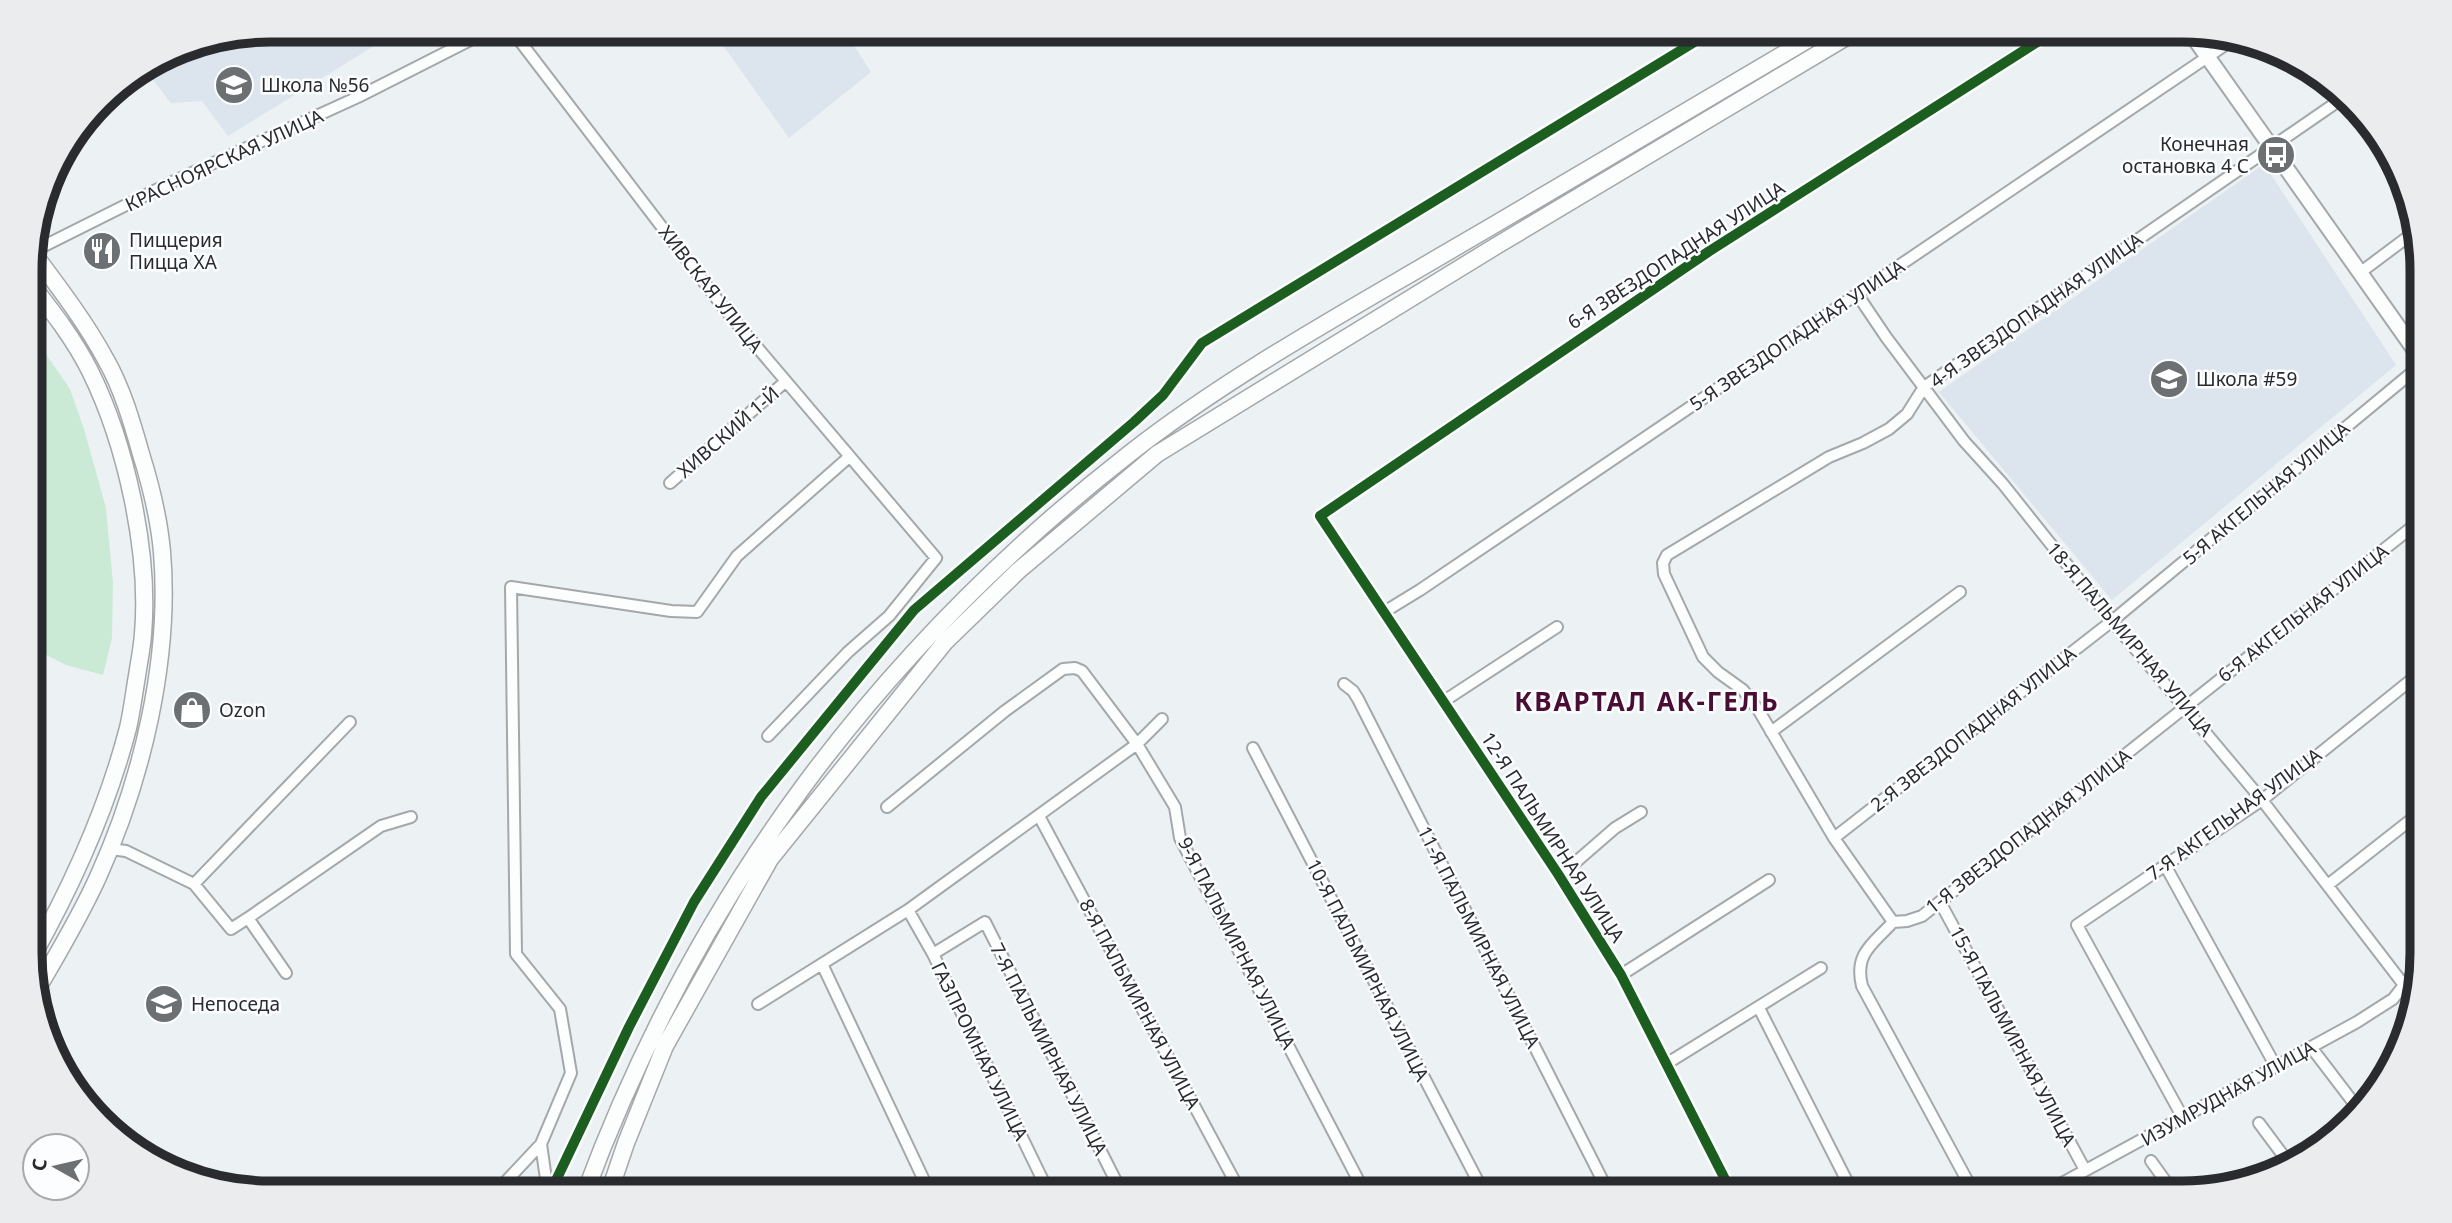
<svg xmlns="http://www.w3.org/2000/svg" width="2452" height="1223" font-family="'Noto Sans',sans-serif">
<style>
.built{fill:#dce4ed}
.green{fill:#cbead5}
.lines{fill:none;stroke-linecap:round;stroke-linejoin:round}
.street-casing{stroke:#a4a8aa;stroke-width:14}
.secondary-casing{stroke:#a4a8aa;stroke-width:18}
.primary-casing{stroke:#a4a8aa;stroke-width:19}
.street{stroke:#fcfdfd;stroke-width:10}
.secondary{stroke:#fcfdfd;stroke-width:14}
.primary{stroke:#fcfdfd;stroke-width:16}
.cycleway-casing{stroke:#fcfdff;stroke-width:15}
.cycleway{stroke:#1b5e20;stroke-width:10}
.labels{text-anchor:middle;stroke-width:5;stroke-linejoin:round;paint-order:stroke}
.poi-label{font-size:19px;fill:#292b2e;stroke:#fcfdff;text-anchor:start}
.street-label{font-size:19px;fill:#292b2e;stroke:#fcfdff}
.district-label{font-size:26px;font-weight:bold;letter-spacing:2px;fill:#4a0d33;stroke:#fcfdff}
.rim{fill:none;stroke:#292b2e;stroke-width:9}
</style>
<rect width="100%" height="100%" fill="#ecf1f4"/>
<!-- built -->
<path class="built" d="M270,30H400L228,136L202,101L171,103L145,69L178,48Z
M712,30H844L871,72L789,138Z
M2264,164L2396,365L2112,600L1939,392Z"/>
<!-- green -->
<path class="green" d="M30,331L70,389L84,429L106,508L113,583L112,638L103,675L66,665L31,647Z"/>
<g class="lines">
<defs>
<path id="street" d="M513,32L723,307L936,558L889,616L848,652L768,736
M32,252L172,182L358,97L490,30
M2361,272L2417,230
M1857,294L1886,337L1964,441L2003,484L2112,621L2262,800L2404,985
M670,483L786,381
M1384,612L1420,590L2231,41
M1344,684L1353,691L1358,699L1609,1193
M1444,701L1557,627
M1771,732L1960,592
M1253,748L1484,1193
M887,807L1005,711L1063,669L1075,668L1082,671L1137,744L1175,807L1180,838L1365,1193
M1039,816L1241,1193
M1834,838L2112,621L2421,365
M110,849L126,851L194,884L350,722
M2165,865L2276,1067
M1558,874L1577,861L1615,828L1641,812
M194,884L231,929L248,918L286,973
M2329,884L2422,811
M1940,902L2085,1170
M908,910L933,954L1049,1193
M248,918L381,826L411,817
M1893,922L1834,838L1759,711L1743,690L1718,672L1703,657L1664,574L1663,563L1667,555L1829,457L1863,443L1889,429L1907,414L1924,387L2340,100
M933,954L985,922L1122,1193
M822,964L930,1193
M1621,975L1769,880
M758,1004L908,910L1137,744L1162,719
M1759,1008L1853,1193
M2311,1047L2356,1106
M1666,1064L1821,968
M2183,1118L2077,925L2262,800L2421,672
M2259,1123L2288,1162
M541,1144L548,1193
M2151,1161L2174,1193
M495,1193L541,1144L571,1073L560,1009L516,954L511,587L671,611L697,612L737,556L849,457
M550,1193L629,1027L694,902L761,797L914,610L1134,422L1163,395L1202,343L1714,30
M1732,1193L1621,975L1558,874L1320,516L1708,252L2056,30
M1974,1193L1862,986C1854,953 1873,944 1893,922L1907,921L1922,916L2421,520
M2044,1193L2357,1022L2393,999L2419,966"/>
<path id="secondary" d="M2190,32L2421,359"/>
<path id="primary" d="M31,250C57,285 85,321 106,360C122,388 132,422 141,454C151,486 159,518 162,552C171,659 142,780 98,877C80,917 57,955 35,993
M30,283C52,311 74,339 90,371C126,444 150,552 143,634C142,648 139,662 137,676C134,693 132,711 128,728C107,809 73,884 32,957
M585,1193C696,894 877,651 1129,454C1225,379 1333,319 1439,257C1568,182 1696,105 1824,30
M609,1193L626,1143L665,1046L770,859L945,642L1018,571L1157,454L1496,246L1858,30"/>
</defs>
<!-- street casing -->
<use href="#street" class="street-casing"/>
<!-- secondary casing -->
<use href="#secondary" class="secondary-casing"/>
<!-- primary casing -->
<use href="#primary" class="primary-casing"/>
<!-- street -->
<use href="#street" class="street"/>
<!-- secondary -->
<use href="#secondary" class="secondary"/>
<!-- primary -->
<use href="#primary" class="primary"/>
<defs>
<path id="cycleway" d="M550,1193L629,1027L694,902L761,797L914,610L1134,422L1163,395L1202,343L1714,30
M1732,1193L1621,975L1558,874L1320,516L1708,252L2056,30"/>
</defs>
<!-- cycleway casing -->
<use href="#cycleway" class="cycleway-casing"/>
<!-- cycleway -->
<use href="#cycleway" class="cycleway"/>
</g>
<!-- icons -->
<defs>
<symbol id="school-disc" viewBox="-11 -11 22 22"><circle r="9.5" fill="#6d7073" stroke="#fcfdff"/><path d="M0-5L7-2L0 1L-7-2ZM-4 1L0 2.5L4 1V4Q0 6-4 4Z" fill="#fff"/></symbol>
<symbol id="bus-disc" viewBox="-11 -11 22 22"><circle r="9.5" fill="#6d7073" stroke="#fcfdff"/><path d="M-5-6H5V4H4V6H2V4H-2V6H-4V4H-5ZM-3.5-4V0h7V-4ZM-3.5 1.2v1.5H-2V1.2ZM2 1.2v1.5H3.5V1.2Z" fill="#fff"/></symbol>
<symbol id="restaurant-disc" viewBox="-11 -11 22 22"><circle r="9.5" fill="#6d7073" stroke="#fcfdff"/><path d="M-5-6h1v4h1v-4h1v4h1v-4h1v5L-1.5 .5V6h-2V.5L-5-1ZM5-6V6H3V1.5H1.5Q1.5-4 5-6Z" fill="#fff"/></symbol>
<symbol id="shop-disc" viewBox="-11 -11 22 22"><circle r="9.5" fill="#6d7073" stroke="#fcfdff"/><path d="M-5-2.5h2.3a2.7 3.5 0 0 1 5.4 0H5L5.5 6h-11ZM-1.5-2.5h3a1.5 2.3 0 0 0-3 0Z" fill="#fff"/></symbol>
</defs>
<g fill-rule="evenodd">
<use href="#school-disc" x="212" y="63" width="44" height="44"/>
<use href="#bus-disc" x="2254" y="133" width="44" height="44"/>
<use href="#restaurant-disc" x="80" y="229" width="44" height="44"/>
<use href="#school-disc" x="2147" y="357" width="44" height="44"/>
<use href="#shop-disc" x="170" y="688" width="44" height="44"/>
<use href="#school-disc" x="142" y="982" width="44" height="44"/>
</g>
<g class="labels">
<!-- poi labels -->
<g class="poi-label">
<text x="261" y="92">Школа №56</text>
<text x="2249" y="151" text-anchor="end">Конечная<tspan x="2249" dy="22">остановка 4 С</tspan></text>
<text x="129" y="247">Пиццерия<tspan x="129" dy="22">Пицца ХА</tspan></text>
<text x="2196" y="386">Школа #59</text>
<text x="219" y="717">Ozon</text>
<text x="191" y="1011">Непоседа</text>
</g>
<!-- street labels -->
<g class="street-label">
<text transform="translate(224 160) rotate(-25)" y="7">КРАСНОЯРСКАЯ УЛИЦА</text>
<text transform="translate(1676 255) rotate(-33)" y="7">6-Я ЗВЕЗДОПАДНАЯ УЛИЦА</text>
<text transform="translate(711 289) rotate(52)" y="7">ХИВСКАЯ УЛИЦА</text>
<text transform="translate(2036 310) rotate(-35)" y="7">4-Я ЗВЕЗДОПАДНАЯ УЛИЦА</text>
<text transform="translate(1797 335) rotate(-34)" y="7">5-Я ЗВЕЗДОПАДНАЯ УЛИЦА</text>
<text transform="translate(728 432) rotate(-41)" y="7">ХИВСКИЙ 1-Й</text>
<text transform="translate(2266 493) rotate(-40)" y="7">5-Я АКГЕЛЬНАЯ УЛИЦА</text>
<text transform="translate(2303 613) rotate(-38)" y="7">6-Я АКГЕЛЬНАЯ УЛИЦА</text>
<text transform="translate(2130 639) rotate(50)" y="7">18-Я ПАЛЬМИРНАЯ УЛИЦА</text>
<text transform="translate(1973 729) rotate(-38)" y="7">2-Я ЗВЕЗДОПАДНАЯ УЛИЦА</text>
<text transform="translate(2234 814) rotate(-36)" y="7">7-Я АКГЕЛЬНАЯ УЛИЦА</text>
<text transform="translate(2028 831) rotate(-38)" y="7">1-Я ЗВЕЗДОПАДНАЯ УЛИЦА</text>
<text transform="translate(1553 837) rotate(57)" y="7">12-Я ПАЛЬМИРНАЯ УЛИЦА</text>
<text transform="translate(1479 937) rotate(63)" y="7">11-Я ПАЛЬМИРНАЯ УЛИЦА</text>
<text transform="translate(1237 943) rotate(63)" y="7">9-Я ПАЛЬМИРНАЯ УЛИЦА</text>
<text transform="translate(1368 970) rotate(63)" y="7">10-Я ПАЛЬМИРНАЯ УЛИЦА</text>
<text transform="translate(1140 1004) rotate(62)" y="7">8-Я ПАЛЬМИРНАЯ УЛИЦА</text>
<text transform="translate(2013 1036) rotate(62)" y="7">15-Я ПАЛЬМИРНАЯ УЛИЦА</text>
<text transform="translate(1049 1049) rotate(63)" y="7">7-Я ПАЛЬМИРНАЯ УЛИЦА</text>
<text transform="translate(980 1051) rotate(64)" y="7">ГАЗПРОМНАЯ УЛИЦА</text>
<text transform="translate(2228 1093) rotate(-29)" y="7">ИЗУМРУДНАЯ УЛИЦА</text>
</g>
<!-- district labels -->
<g class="district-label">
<text x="1647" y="711">КВАРТАЛ АК-ГЕЛЬ</text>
</g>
</g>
<!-- crop -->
<path d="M0 0H2452V1223H0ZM270 42H2182A228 228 0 0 1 2410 270V953A228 228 0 0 1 2182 1181H270A228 228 0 0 1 42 953V270A228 228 0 0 1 270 42Z" fill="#ebecee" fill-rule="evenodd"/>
<path class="rim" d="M270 42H2182A228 228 0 0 1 2410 270V953A228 228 0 0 1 2182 1181H270A228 228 0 0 1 42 953V270A228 228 0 0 1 270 42Z"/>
<!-- north arrow -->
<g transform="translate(56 1167) rotate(278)"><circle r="33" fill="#fcfdff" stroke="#a8a9ab" stroke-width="2"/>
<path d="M0-5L12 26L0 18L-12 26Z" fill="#6d7073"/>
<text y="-10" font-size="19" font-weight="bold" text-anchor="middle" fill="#292b2e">С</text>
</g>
</svg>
